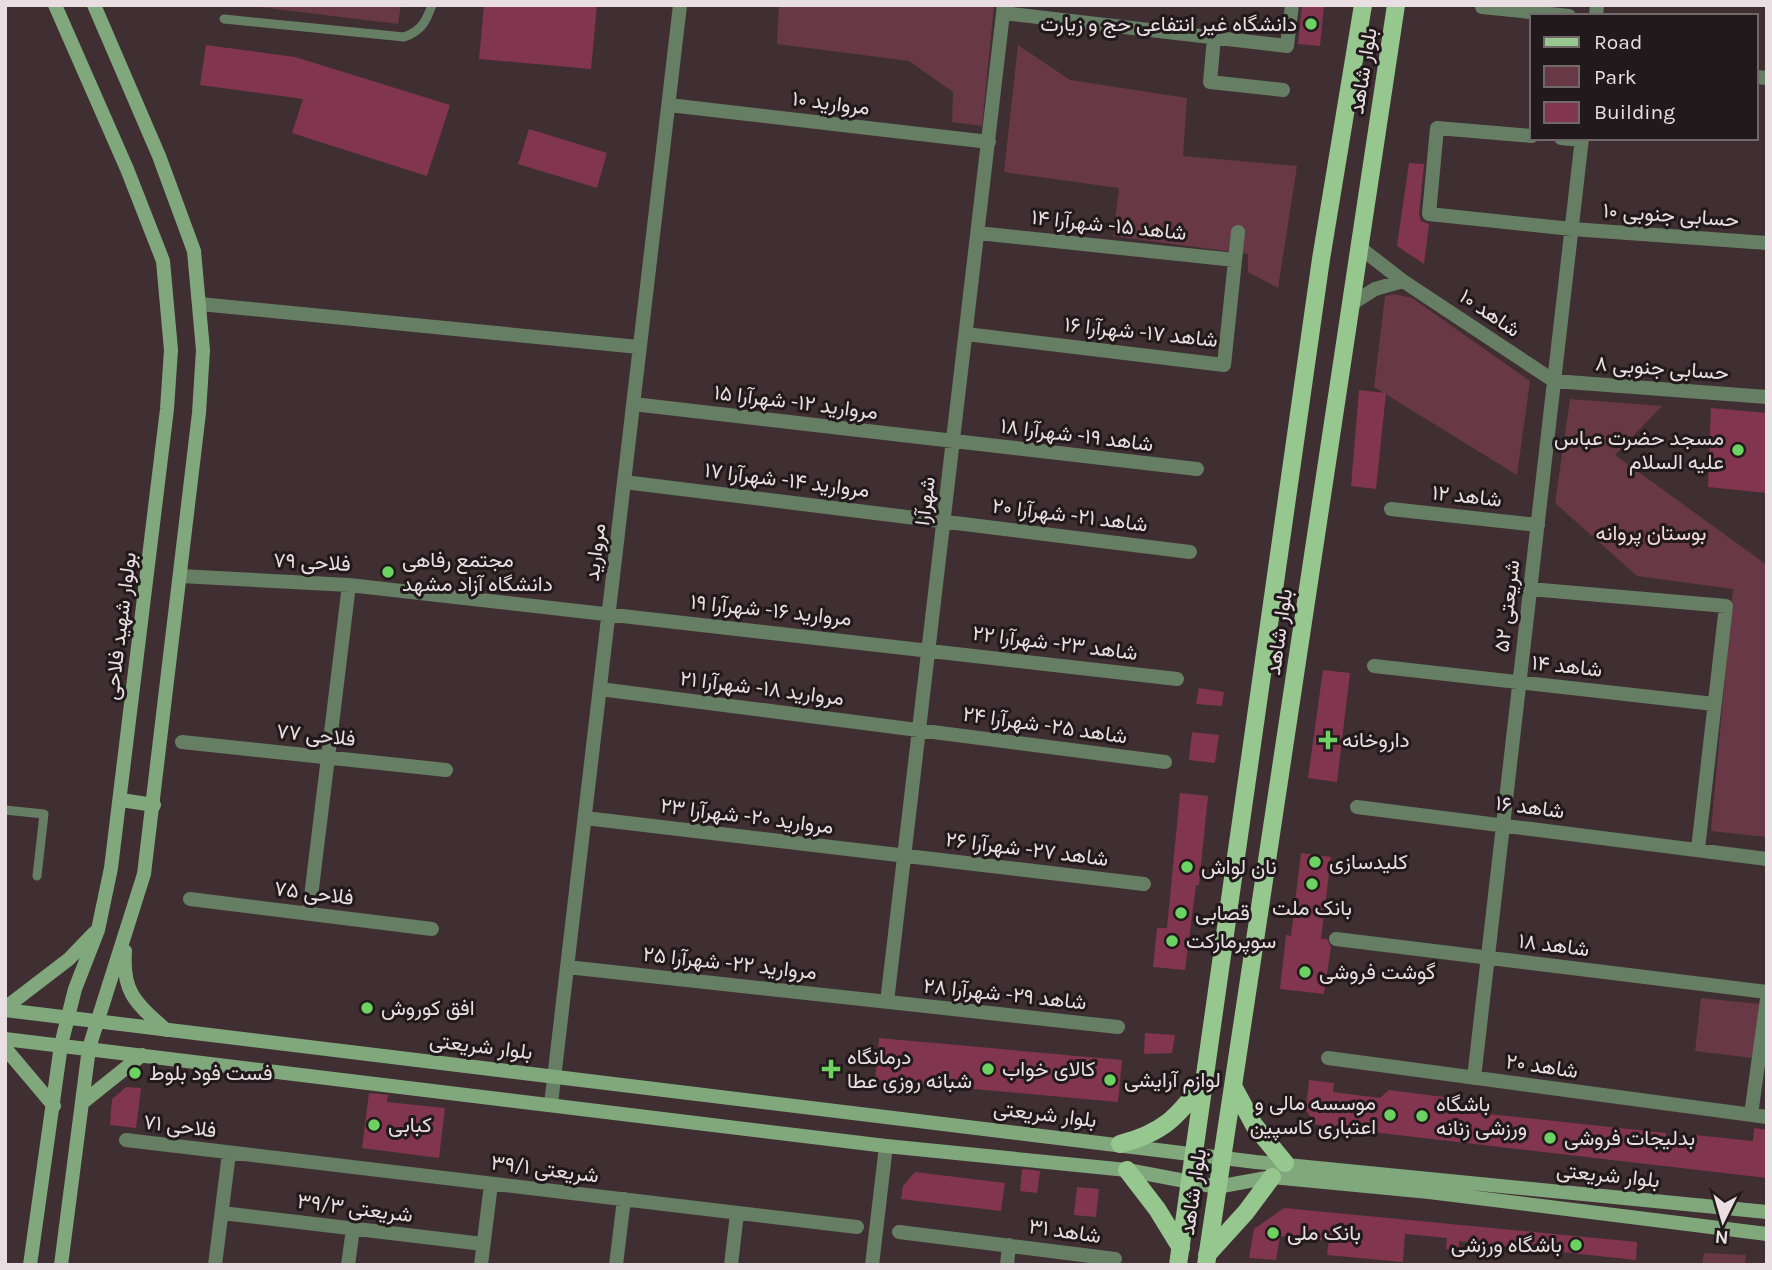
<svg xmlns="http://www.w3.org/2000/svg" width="1772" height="1270" font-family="Karla,Vazirmatn,sans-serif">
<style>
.green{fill:#683846}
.building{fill:#82354e}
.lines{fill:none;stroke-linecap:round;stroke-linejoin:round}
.lane{stroke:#667e63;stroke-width:9}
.street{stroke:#667e63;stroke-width:14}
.secondary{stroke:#81a77c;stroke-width:14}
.primary{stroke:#95c78f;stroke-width:18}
.poi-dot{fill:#6cd362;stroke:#21191b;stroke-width:2.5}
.labels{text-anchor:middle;stroke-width:6;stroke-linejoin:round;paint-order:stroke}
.poi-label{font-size:21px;fill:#e9dee1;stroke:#21191b;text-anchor:start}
.street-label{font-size:21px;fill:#e9dee1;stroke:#21191b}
.park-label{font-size:21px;fill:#f3dae0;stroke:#21191b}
</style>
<rect width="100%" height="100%" fill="#3f2f33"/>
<!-- green -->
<path class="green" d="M244,5H401L398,24Z
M779,5H994L982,126L952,122L953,92L909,61L777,44Z
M1018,45L1070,80L1187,98L1183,156L1297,166L1278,288L1248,272V254L1113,236L1119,188L1004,172Z
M1394,294L1412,298L1530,381L1517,475L1374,387L1385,296Z
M1570,399L1662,406L1615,455L1767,565V837L1711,831L1733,589L1637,576L1555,503Z
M1701,998L1759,1004L1753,1058L1695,1051Z
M1704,1253L1746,1255L1745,1265H1702Z"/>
<!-- building -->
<path class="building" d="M484,5H597L591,69L479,59Z
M1302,5H1324L1320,46L1298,44Z
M206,45L295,57L450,105L427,176L292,133L303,99L200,85Z
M529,129L607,153L597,188L518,164Z
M1409,163L1424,164L1419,214L1421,221L1429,224L1424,264L1397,246Z
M1359,390L1386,393L1376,489L1351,486Z
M1711,408L1767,413V493L1708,487Z
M1323,670L1350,673L1337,782L1308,778Z
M1199,688L1224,692L1222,706L1196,704Z
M1192,732L1219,735L1215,763L1189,760Z
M1180,793L1208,796L1199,885H1196L1185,970L1153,967L1157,928H1167Z
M1301,853L1331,857L1321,939H1327L1331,947L1324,994L1280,989L1286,935L1291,936Z
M1145,1033L1175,1035L1172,1053L1144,1054Z
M879,1038L1122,1060L1118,1102L875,1080Z
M1309,1080L1334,1083L1333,1092L1380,1098L1389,1090L1444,1097L1442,1109L1666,1133V1137L1695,1140V1135L1753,1141L1754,1128L1767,1130V1178L1329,1127L1315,1124L1306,1110Z
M126,1087L141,1088L136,1128L110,1125L112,1099Z
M369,1093L388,1095L387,1102L445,1108L439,1158L362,1148Z
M1022,1169L1040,1171L1037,1193L1020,1191Z
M915,1172L1005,1183L1001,1211L901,1199L903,1186Z
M1077,1187L1099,1189L1096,1217L1074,1215Z
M1284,1208L1637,1242L1636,1260L1459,1241V1250L1446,1249L1447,1238L1405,1234L1403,1262L1327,1255L1329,1241L1280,1236L1276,1260L1249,1258L1254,1229Z"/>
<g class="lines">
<!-- lane -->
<path class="lane" d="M224,19L404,37C421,31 426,22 432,5
M5,810L44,814L37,876"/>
<!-- street -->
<path class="street" d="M1482,7L1569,16
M1003,13L1287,46L1292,5
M1596,16L1597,5
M1214,38L1210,82L1283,90
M1756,77L1767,78
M669,105L989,142
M1532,136L1437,128L1429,214L1572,229L1767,243
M1561,138L1582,140
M978,233L1235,260
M1359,247L1403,281L1554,381L1767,397
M200,304L639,347
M1351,304L1375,289L1403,281
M966,334L1224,365L1238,232
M633,404L1197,469
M624,482L1190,552
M1391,509L1538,525
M180,576L349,585L1177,679
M1530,589L1726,606L1698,849
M1374,666L1714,704
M600,689L1165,762
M182,742L446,770
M1357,807L1767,859
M585,818L1144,884
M190,899L432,929
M309,913L349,585
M1336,939L1767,992
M567,967L1118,1027
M887,1002L1004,5
M1328,1058L1767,1117
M1474,1078L1582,138
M551,1104L680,5
M1751,1115L1767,999
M126,1140L857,1227
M222,1213L483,1244
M899,1232L1115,1259
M215,1265L229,1153
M348,1265L353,1229
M481,1265L491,1184
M616,1265L624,1199
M731,1265L737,1213
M872,1265L886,1146
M1007,1265L1009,1245"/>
<!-- secondary -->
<path class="secondary" d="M121,800L154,805
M125,951C122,993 136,1003 166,1030
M5,1008L69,959L94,933
M5,1010L1256,1162L1767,1212
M5,1039L886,1146L1127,1170L1217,1187L1272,1177L1429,1192L1767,1234
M5,1048L54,1106
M82,1103L142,1055
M30,1265L61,1045L75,989L98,930L111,868L167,409L171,350L163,261L127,169L55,5
M61,1265L89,1048L144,874L199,413L203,350L194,251L159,156L94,5"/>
<!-- primary -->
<path class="primary" d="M1233,1086L1254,1125L1285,1163
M1120,1144C1162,1133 1177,1118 1202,1084
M1127,1170L1157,1209L1181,1248
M1207,1255L1246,1212L1272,1177
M1178,1265L1321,259L1363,5
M1206,1265L1396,5"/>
</g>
<!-- markers -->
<g class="poi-dot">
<circle cx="1311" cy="24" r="7"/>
<circle cx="1738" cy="450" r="7"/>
<circle cx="388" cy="572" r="7"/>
<path d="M1324.5 729.5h7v7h7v7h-7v7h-7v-7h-7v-7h7z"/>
<circle cx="1315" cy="862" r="7"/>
<circle cx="1187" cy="867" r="7"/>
<circle cx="1312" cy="884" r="7"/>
<circle cx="1181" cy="913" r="7"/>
<circle cx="1172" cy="941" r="7"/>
<circle cx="1305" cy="972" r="7"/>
<circle cx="367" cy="1008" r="7"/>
<path d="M827.5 1058.5h7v7h7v7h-7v7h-7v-7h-7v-7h7z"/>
<circle cx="988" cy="1069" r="7"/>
<circle cx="135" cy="1073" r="7"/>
<circle cx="1110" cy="1080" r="7"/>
<circle cx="1390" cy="1115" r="7"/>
<circle cx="1422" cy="1116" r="7"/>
<circle cx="374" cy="1125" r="7"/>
<circle cx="1550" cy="1138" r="7"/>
<circle cx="1273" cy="1233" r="7"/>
<circle cx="1576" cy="1245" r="7"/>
</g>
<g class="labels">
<!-- poi labels -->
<g class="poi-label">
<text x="1297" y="31" text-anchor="end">دانشگاه غیر انتفاعی حج و زیارت</text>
<text x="1724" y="445" text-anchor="end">مسجد حضرت عباس<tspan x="1724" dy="24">علیه السلام</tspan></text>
<text x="402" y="567">مجتمع رفاهی<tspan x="402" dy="24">دانشگاه آزاد مشهد</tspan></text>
<text x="1342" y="747">داروخانه</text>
<text x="1329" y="869">کلیدسازی</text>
<text x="1201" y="874">نان لواش</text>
<text x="1312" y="915" text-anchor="middle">بانک ملت</text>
<text x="1195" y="920">قصابی</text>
<text x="1186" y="948">سوپرمارکت</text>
<text x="1319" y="979">گوشت فروشی</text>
<text x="381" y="1015">افق کوروش</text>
<text x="847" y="1064">درمانگاه<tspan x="847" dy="24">شبانه روزی عطا</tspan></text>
<text x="1002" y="1076">کالای خواب</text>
<text x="149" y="1080">فست فود بلوط</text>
<text x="1124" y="1087">لوازم آرایشی</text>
<text x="1376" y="1110" text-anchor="end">موسسه مالی و<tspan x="1376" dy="24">اعتباری کاسپین</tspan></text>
<text x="1436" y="1111">باشگاه<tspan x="1436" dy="24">ورزشی زنانه</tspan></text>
<text x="388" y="1132">کبابی</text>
<text x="1564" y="1145">بدلیجات فروشی</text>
<text x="1287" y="1240">بانک ملی</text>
<text x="1562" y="1252" text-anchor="end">باشگاه ورزشی</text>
</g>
<!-- street labels -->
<g class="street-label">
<text transform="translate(1363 71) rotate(-81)" y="7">بلوار شاهد</text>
<text transform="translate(831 103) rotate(7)" y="7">مروارید ۱۰</text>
<text transform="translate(1671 215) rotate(4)" y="7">حسابی جنوبی ۱۰</text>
<text transform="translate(1109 225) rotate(6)" y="7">شاهد ۱۵- شهرآرا ۱۴</text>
<text transform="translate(1490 313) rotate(34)" y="7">شاهد ۱۰</text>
<text transform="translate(1141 332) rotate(6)" y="7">شاهد ۱۷- شهرآرا ۱۶</text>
<text transform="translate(1662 368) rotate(4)" y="7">حسابی جنوبی ۸</text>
<text transform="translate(796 402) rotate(7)" y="7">مروارید ۱۲- شهرآرا ۱۵</text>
<text transform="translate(1077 435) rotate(7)" y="7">شاهد ۱۹- شهرآرا ۱۸</text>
<text transform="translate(787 480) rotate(7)" y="7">مروارید ۱۴- شهرآرا ۱۷</text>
<text transform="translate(1467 496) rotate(6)" y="7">شاهد ۱۲</text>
<text transform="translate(925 501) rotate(-83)" y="7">شهرآرا</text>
<text transform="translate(1070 515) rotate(7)" y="7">شاهد ۲۱- شهرآرا ۲۰</text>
<text transform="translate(595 552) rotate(-83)" y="7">مروارید</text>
<text transform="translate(312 562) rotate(3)" y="7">فلاحی ۷۹</text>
<text transform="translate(1507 606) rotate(-83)" y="7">شریعتی ۵۲</text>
<text transform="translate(771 610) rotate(6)" y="7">مروارید ۱۶- شهرآرا ۱۹</text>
<text transform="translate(120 626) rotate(-83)" y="7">بولوار شهید فلاحی</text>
<text transform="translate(1279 632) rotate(-82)" y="7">بلوار شاهد</text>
<text transform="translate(1055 643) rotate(7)" y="7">شاهد ۲۳- شهرآرا ۲۲</text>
<text transform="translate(1567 666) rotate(6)" y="7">شاهد ۱۴</text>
<text transform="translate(762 688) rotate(7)" y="7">مروارید ۱۸- شهرآرا ۲۱</text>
<text transform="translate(1045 725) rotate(8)" y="7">شاهد ۲۵- شهرآرا ۲۴</text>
<text transform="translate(316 735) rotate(6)" y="7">فلاحی ۷۷</text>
<text transform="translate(1530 807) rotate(7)" y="7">شاهد ۱۶</text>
<text transform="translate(747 816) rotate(7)" y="7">مروارید ۲۰- شهرآرا ۲۳</text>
<text transform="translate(1027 849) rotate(7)" y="7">شاهد ۲۷- شهرآرا ۲۶</text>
<text transform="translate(314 893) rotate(7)" y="7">فلاحی ۷۵</text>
<text transform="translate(1554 945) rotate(7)" y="7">شاهد ۱۸</text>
<text transform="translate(730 963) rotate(6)" y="7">مروارید ۲۲- شهرآرا ۲۵</text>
<text transform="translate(1005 994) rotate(6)" y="7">شاهد ۲۹- شهرآرا ۲۸</text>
<text transform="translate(481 1046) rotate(7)" y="7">بلوار شریعتی</text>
<text transform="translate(1542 1066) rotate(8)" y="7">شاهد ۲۰</text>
<text transform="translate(1045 1114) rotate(7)" y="7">بلوار شریعتی</text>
<text transform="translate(180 1126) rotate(7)" y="7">فلاحی ۷۱</text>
<text transform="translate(545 1169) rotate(7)" y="7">شریعتی ۳۹/۱</text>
<text transform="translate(1608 1175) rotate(6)" y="7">بلوار شریعتی</text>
<text transform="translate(1193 1192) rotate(-82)" y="7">بلوار شاهد</text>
<text transform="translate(355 1208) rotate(7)" y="7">شریعتی ۳۹/۳</text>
<text transform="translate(1065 1231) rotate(8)" y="7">شاهد ۳۱</text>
</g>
<!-- park labels -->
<g class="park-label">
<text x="1651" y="540">بوستان پروانه</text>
</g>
</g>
<!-- border -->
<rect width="1772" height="1270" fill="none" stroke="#e9dee1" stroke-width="14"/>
<!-- legend -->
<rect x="1530" y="14" width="228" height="126" fill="#21191b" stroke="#71686a" stroke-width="2"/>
<rect x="1544" y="37" width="35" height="10" fill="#95c78f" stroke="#71686a" stroke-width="2"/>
<text x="1594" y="49" font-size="21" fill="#e9dee1">Road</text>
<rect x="1544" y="66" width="35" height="21" fill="#683846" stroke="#71686a" stroke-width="2"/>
<text x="1594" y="84" font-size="21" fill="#e9dee1">Park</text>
<rect x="1544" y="102" width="35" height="21" fill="#82354e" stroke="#71686a" stroke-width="2"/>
<text x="1594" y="119" font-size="21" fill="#e9dee1">Building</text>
<!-- north arrow -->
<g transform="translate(1723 1221) rotate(185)" stroke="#21191b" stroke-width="5" paint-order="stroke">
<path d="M0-5L12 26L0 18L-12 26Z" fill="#e9dee1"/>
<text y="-10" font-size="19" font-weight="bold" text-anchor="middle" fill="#e9dee1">N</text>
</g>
</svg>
